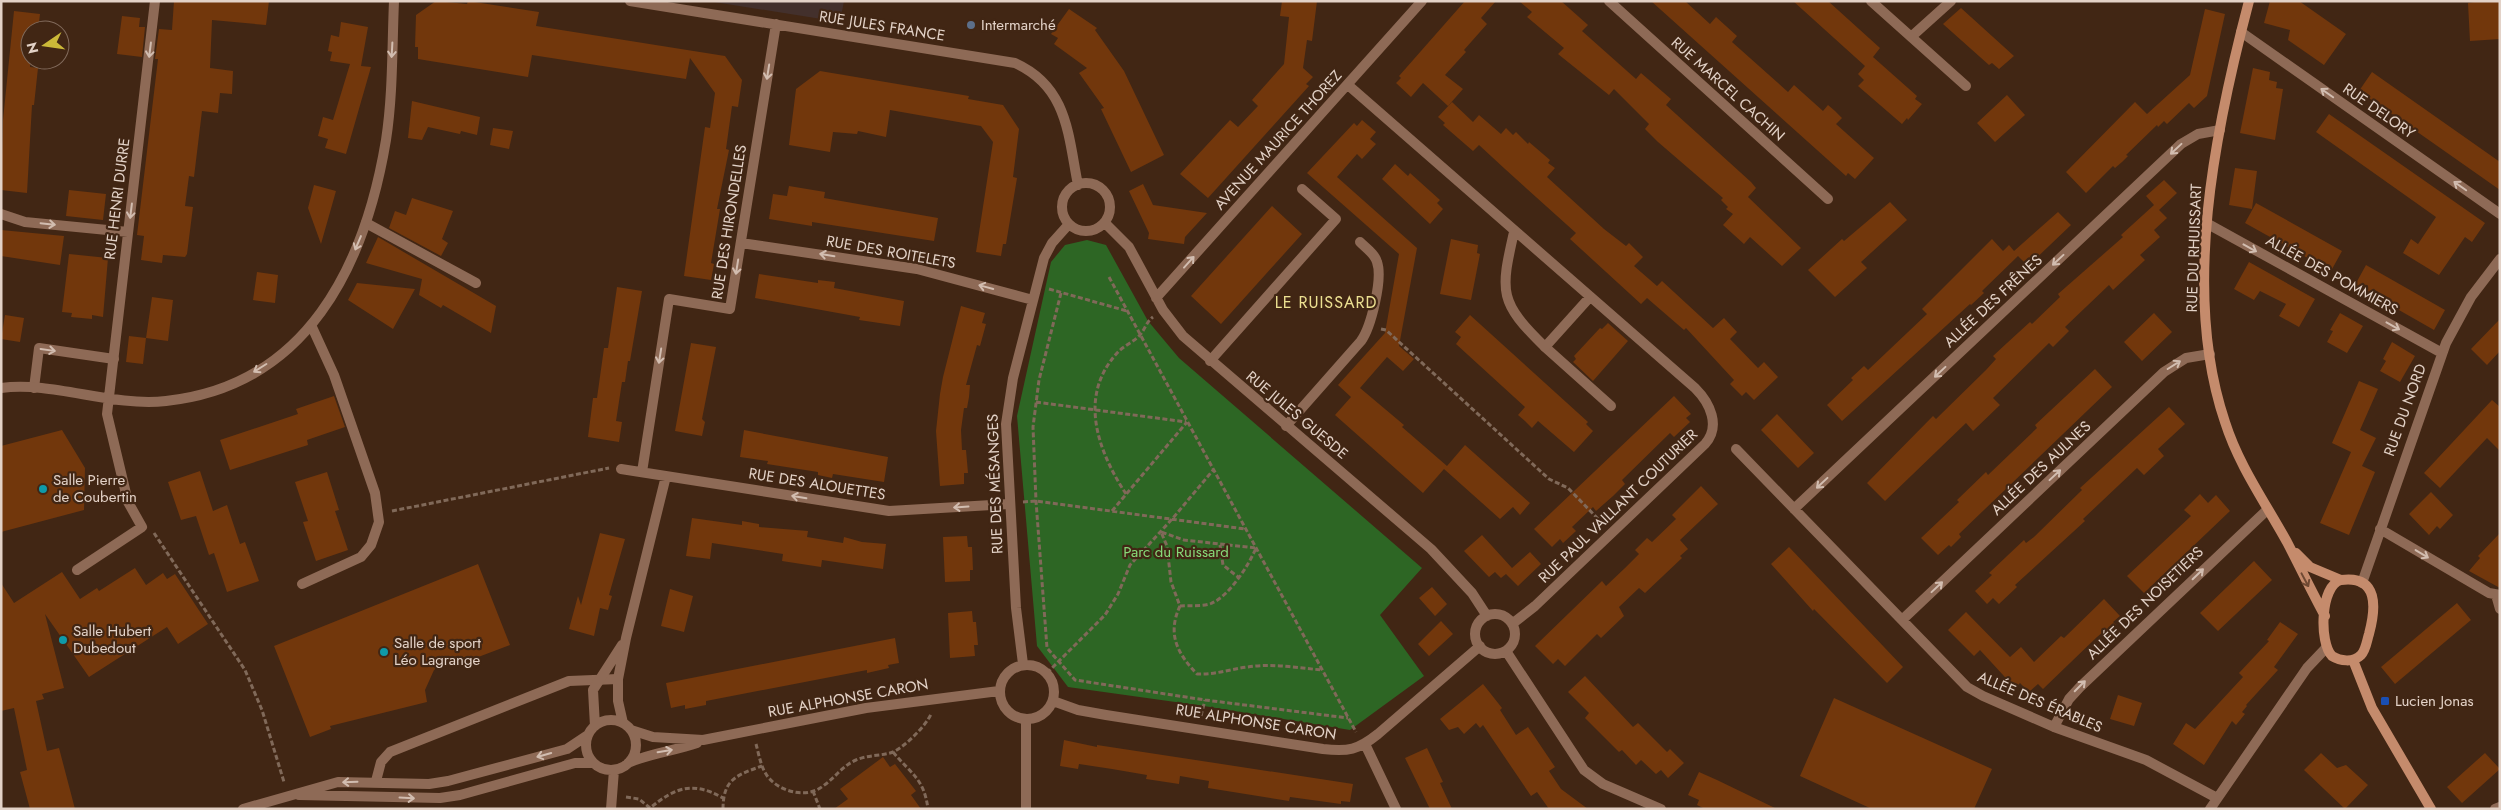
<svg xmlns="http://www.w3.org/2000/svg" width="2501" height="810" font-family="Jost,sans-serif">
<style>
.commercial{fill:#43302c}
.green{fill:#2d6624}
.building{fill:#72370c}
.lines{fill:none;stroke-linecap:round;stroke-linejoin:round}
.path{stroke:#806959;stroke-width:3;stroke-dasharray:5 2.5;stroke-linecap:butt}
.lane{stroke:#8e6a56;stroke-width:10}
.street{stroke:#8e6a56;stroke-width:10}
.secondary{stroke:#c58b6c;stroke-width:10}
.oneway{stroke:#d2bdb0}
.oneway2{stroke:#6f4933}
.service-dot{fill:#5c6f8a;stroke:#412614;stroke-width:2}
.culture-dot{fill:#0f9aa8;stroke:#412614;stroke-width:2}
.transit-dot{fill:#1a4fb4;stroke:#412614;stroke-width:2}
.labels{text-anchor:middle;stroke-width:4.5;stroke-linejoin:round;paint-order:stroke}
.poi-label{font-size:15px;fill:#e3d2c7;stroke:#412614;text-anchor:start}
.street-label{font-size:15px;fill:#e3d2c7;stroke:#412614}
.park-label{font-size:15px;fill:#87d979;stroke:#412614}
.neighbourhood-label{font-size:16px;letter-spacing:1px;fill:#ede192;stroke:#412614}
</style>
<rect width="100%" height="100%" fill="#412614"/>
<!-- commercial -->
<path class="commercial" d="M708,1H844L840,22Z"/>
<!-- green -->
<path class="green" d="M1087,240L1106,245L1148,321L1179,358L1422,568L1380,615L1424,676L1350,730L1204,706L1068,687L1037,646L1017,416L1051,262L1065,245Z"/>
<!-- building -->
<path class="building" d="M174,1H269L266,25L212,20L210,68L233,71L232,94L220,93L218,113L202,111L194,177L189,176L185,206L193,207L187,254L185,257L163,255L162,263L141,260L144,236L137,235L158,59H155L159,29L172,30Z
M436,1L467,4L468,1L539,12L536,26L725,56L742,80L738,107L732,106L726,149L729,150L717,209H720L711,263L714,264L711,280L684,276L705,127L710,128L715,93L690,58L686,79L532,55L528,77L418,59V47H415L416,15Z
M1282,1H1317L1312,41L1307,40L1303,68L1313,77L1306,84L1309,86L1208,198L1180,174L1230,120L1238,127L1258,106L1252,100L1284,64L1289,17L1280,16Z
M1465,1H1496L1481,18L1487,24L1464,50L1466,52L1445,75L1463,89L1448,106L1423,83L1411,97L1396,83L1401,78L1399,76Z
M1519,1H1561L1588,25L1582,31L1636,79L1641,73L1671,99L1666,105L1751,182L1756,188L1748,197L1801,248L1782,266L1750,237L1744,244L1723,225L1733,214L1726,209L1728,207L1721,200L1723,198L1658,142L1645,129L1649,124L1614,89L1609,95L1558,54L1564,48L1527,17L1532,12Z
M1651,1H1685L1710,24L1716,17L1737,36L1732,42L1788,92L1794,85L1823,111L1828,105L1835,111L1842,118L1836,124L1874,158L1855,179L1848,173L1846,176Z
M1793,1H1828L1880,48L1873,57L1917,96L1915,99L1922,104L1908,120L1907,118L1902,124L1858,86L1864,80L1858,74L1865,66Z
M2270,1H2299L2346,34L2324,65L2288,40L2290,30L2264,23Z
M2479,1H2500V39L2470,41L2468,3Z
M1961,8L2014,56L1999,69L1992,63L1989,65L1943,24Z
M1069,9L1097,28L1095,30L1124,71L1164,155L1131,172L1101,109L1104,108L1079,73L1087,68L1054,44L1058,38L1051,34Z
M2205,9L2225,14L2207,96L2194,108L2189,103L2167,124L2164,121L2158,127L2157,125L2126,155L2128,156L2122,162L2115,168L2113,166L2086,193L2066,172L2135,102L2147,114L2190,75Z
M14,11L40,14L38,30H30V67L38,68L34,105H32L27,193L1,190L3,120Z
M122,16L140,18L139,27H145L142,57L117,54Z
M341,22L368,27L361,66L371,67L346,154L325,148L328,139L318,136L323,117L333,120L350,64L330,61L332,52L328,51L331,35L339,37Z
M2253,68L2270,72L2269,80L2277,82L2276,88L2283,89L2275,140L2240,133Z
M820,71L969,96L968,99L1003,105L1019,129L1013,177L1017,178L1006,244H1003L1001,256L976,252L993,142L981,126L890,110L886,137L858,131L857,134L833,132L830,152L789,145L796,89Z
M2372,72L2500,162V190L2359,91Z
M2007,95L2025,115L1995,142L1977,123Z
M412,101L480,117L477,135L461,131L460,134L428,127L422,140L408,138Z
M1452,102L1473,122L1479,115L1501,134L1506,128L1513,135L1516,132L1528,144L1529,142L1550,160L1548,163L1555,168L1547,177L1604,229L1626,246L1629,243L1643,257L1634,266L1657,286L1662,281L1713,328L1724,318L1737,332L1730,339L1758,368L1764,362L1778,377L1754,400L1746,392L1742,396L1730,384L1734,380L1686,328L1684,330L1647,298L1641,304L1570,239L1576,233L1505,169L1479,145L1473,151L1443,125L1445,123L1438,117Z
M2329,114L2485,223L2472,242L2465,237L2439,275L2403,253L2411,239L2418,244L2436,217L2316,132Z
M1362,120L1376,132L1370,139L1376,144L1362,159L1357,154L1337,177L1417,248L1399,346L1414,359L1403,371L1387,357L1360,388L1404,425L1402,427L1447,466L1465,445L1530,503L1520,515L1513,507L1500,519L1444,469L1423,493L1335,415L1351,397L1338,385L1385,333L1399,254L1307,173L1354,123L1357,126Z
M493,128L513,131L509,149L490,145Z
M1395,164L1408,176L1410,173L1440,200L1437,203L1443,209L1430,224L1382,179Z
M2235,168L2257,171L2252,209L2229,205Z
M2164,180L2177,193L2159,210L2167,218L2154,230L2160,237L2140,255L2145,260L2113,290L2109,285L2065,327L2069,331L2053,347L2049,343L1993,398L2000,405L1973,431L1966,423L1885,501L1867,483L1933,416L1936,419L1986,370L1996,359L1993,356L2007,343L2030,322L2032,324L2060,297L2058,294L2123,237L2121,235L2154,205L2146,196Z
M1143,184L1153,205L1207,213L1185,237L1184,244L1148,239L1149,233L1129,191Z
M314,185L336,191L321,244L308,208Z
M789,186L825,192L824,198L938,218L934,241L812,222V226L769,219L773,194L787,196Z
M69,190L106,194L103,220L66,216Z
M412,198L453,211L442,239L448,243L441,256L389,228L395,211L406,215Z
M1890,202L1907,220L1861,262L1867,268L1835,297L1808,270L1842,239L1844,241Z
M2256,203L2342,251L2331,271L2245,223Z
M1272,206L1302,234L1221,324L1191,296Z
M2058,212L2071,225L2028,266L2018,256L1982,291L1984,293L1971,305L1970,304L1842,421L1827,405L1853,380L1851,378L1864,366L1868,370L1927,314L1922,309L1992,239L2003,251L2009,245L2014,251Z
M1,230L64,236L60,265L1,256Z
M378,237L496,306L491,333L443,305L441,308L419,295L422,279L366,263Z
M1451,239L1478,245L1477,253L1480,254L1471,300L1440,294Z
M69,254L108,258L103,317L92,315V319L71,317L72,313L62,312Z
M2249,262L2315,299L2299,327L2279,316L2286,304L2260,291L2254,300L2234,289Z
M2366,265L2445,310L2434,330L2355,285Z
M257,272L278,275L275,303L253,300Z
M759,274L818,283V280L835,282L834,288L904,301L900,326L859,320L860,317L755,298Z
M357,283L415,289L393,329L348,300Z
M617,287L642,291L630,361H628L625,382H622L616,421L622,422L619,442L588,437L593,398H597L604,348H608Z
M152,297L173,300L168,341L146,338Z
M961,306L985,313L982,323L986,324L980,346L977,345L966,385H970L969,397L967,408H964L961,430L962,450H966L968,473H964V484L940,486L936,431L940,394L943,377Z
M2154,313L2172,332L2142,361L2124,342Z
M2340,313L2363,326L2347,353L2327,342L2333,331L2330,330Z
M5,315L24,318L20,342L1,339Z
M1470,315L1588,422L1586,424L1593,431L1574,452L1538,421L1532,428L1525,421L1518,415L1525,407L1456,344L1461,337L1455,332Z
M2500,319V351L2487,365L2471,349Z
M1608,323L1628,341L1593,381L1573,362L1576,359L1574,356L1600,328L1602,329Z
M129,336L146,338L143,364L126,362Z
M2392,342L2415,356L2400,382L2380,371L2386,361L2383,359Z
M691,343L716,347L702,419L705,422L702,436L675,431Z
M2095,369L2112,387L1959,534L1961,537L1951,547L1949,545L1938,555L1921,538L1959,502L1957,500L1986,472L1988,475L2037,428L2035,425Z
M2359,381L2378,389L2360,430L2376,438L2362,466L2375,472L2349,535L2320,523L2351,452L2332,443Z
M334,396L345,427L307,440L308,445L230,470L220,440L298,414L296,409Z
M1674,396L1691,414L1686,418L1690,422L1674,437L1670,433L1622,480L1625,484L1613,496L1596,511L1593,507L1572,527L1576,531L1563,543L1560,539L1552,547L1534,529Z
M2492,400L2500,407V451L2487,438L2440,488L2424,473Z
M2169,407L2185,424L2158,449L2164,456L2144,475L2137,468L2083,519L2085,521L2015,585L2017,587L1999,604L1993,598L1987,604L1975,591L1992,575L1989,573L2024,540L2026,543L2034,537L2082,490L2080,488Z
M1777,414L1814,453L1798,468L1761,430Z
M62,430L85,468L84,510L1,532V446Z
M744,430L888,457L884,482L833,474L832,478L818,475V472L767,464L768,461L740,457Z
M200,471L213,511L227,505L240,544L245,542L259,581L227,592L214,553L209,555L196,516L181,520L168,482Z
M327,472L339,510L335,511L348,550L316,561L303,522L308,521L295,482Z
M1701,486L1718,504L1680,540L1688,549L1680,556L1682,558L1645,593L1639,588L1619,607L1624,616L1601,638L1597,634L1565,666L1558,659L1553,664L1535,646L1602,581L1606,586L1625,568L1639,554L1635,550L1647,538L1652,542L1676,519L1672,515Z
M2431,492L2453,515L2440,529L2437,526L2429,535L2409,514Z
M2200,494L2208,503L2216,495L2230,511L2144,593L2127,576L2191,516L2184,510Z
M692,518L742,525V521L759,524V527L808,531L807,537L843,543L844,537L862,542L886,544L883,569L822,560L821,567L782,561L783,554L712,543L710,559L686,556Z
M600,533L625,539L609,595L612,596L608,610L600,608L594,636L569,629L578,596L581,605Z
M2500,533V588L2469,571L2480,558L2478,556Z
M1482,535L1512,568L1530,552L1541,564L1518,586L1506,574L1501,578L1495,572L1489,577L1464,551Z
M967,536L968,547H972L973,570H970V581L945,582L943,537Z
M1789,547L1903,667L1887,683L1814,609L1813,611L1771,564Z
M2254,561L2272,580L2218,631L2200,613Z
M478,564L510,645L473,659L464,658L449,660L434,670L425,690L427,702L330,726L331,729L310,737L274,646Z
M135,568L146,585L163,573L167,579L175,574L208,624L178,644L167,627L89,677L45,614L64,688L42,694L44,699L36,701L47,751L59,748L75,809H30L20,772L27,770L14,708L1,711V583L14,603L62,572L80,599L97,588L99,591Z
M1432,587L1447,604L1435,616L1419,598Z
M670,589L693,596L684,632L661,626Z
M2104,599L2120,616L2113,622L2116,625L2106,635L2103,632L2097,637L2043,689L2038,684L2029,692L2020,683L2015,688L1980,650L1974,656L1948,630L1966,612L2010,657L2021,647L2034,662L2061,636L2064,638Z
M2457,603L2471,620L2395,684L2381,667Z
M972,611L973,622H976L978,645H974L975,656L950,658L948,613Z
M1441,621L1453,634L1429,656L1418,644Z
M2280,622L2298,634L2274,667L2278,670L2246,705L2247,706L2242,712L2245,714L2236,725L2232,721L2204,765L2173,744L2186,723L2195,729L2243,677L2239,673L2269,641L2267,640Z
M895,638L899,663L888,665L889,668L867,673V670L706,701V705L685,709V705L671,708L666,683Z
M1585,676L1633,727L1638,723L1667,752L1670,749L1684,763L1668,778L1661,770L1656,774L1641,760L1636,765L1622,750L1619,752L1585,718L1589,713L1568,692Z
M1483,684L1502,708L1500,710L1516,735L1528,727L1555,767L1549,771L1561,789L1588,809H1549L1537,792L1531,796L1483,725L1480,728L1476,723L1464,734L1458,727L1449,730L1440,719Z
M2118,695L2142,703L2134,726L2110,719Z
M1834,698L1992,769L1974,809H1872L1800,776Z
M1064,740L1097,747V745L1353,784L1350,802L1341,801V804L1290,797L1289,801L1208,788L1209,781L1180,776L1179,784L1146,779L1147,775L1112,769L1079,764L1078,769L1060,766Z
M1427,748L1443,782L1440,783L1452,809H1430L1405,758Z
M2321,753L2337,768L2346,765L2368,785L2345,809L2304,770Z
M2485,753L2500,769L2462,803L2447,787Z
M883,757L890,767L895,764L916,791L911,795L921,809H834L848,799L840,789Z
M1699,772L1717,780L1777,809H1705L1697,805L1699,800L1688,795Z"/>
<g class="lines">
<!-- path -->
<path class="path" d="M1109,277L1356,732
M1049,289L1127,311
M1061,293L1039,380L1033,427L1036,501L1047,648L1075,680L1205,700L1348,718
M1381,329L1386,330L1549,479L1568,488L1602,523
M1036,402L1186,422
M1126,494C1098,451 1077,396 1118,352C1124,346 1133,342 1139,336C1145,330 1146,322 1153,317
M1023,502L1036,501L1245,529
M392,511L609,468
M1112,511L1187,422
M154,533L245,670L262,710L284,782
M1220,545L1223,565L1238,577
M1180,606C1190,605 1204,607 1212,603C1229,596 1249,565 1256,548L1184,540L1161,532L1167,546L1171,582L1180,606C1167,634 1177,653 1197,674C1215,675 1230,669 1248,667C1272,663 1298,668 1322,670
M1047,673L1105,615L1118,594L1130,565L1173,518L1214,469
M1201,716L1205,700
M756,744C759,755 761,768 768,777C780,792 807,799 823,786C835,778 842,766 856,760C867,755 879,756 890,753C902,750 926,726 931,714
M893,752C911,774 924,778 928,809
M813,791L820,809
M626,797L639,799L650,808C676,787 693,781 723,798
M723,809C723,779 737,775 762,766"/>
<!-- lane -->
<path class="lane" d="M366,223L476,283
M1545,347L1611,406
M1210,361L1336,219L1302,189
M34,388L39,348L114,359
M1286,426L1361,341C1371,327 1383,279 1377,262C1375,254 1366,248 1360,242
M302,584L361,557L371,545L379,522L375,493L334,375L312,327
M376,781L381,762L390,752L569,681L618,679"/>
<!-- street -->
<path class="street" d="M630,1L1015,63C1068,87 1068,135 1078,185
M1609,1L1828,199
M1871,1L1966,86
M2241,32L2500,214
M1911,37L1951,1
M1348,85L1695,388C1710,403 1721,426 1705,444L1535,606L1512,624
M1062 207a24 24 0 1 1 48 0a24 24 0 1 1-48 0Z
M1,214L25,222L128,232
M1105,223L1129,247L1163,310L1183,336L1431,549L1472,593L1487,616
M2208,224L2442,353
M1514,232C1500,293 1499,302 1545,347L1590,297
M741,243L917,269L1033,300
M1156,298L1422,1
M1,388C54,381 110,407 166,401C307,386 365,266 386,140C393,95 392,47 394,1
M1736,449L1967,687L1983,696L2054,727L2146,760L2217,798
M621,469L889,511L1009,504
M642,472L669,299L730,309L776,24
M1794,509L2181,144L2198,134L2220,130
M2380,529L2489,593L2500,595
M77,570L142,527L128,502L107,414L155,1
M2362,583L2446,343L2471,297L2500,259
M2496,595L2500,609
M1475 634a20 20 0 1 1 40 0a20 20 0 1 1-40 0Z
M1902,620L2164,372L2186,358L2210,354
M1506,651L1584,770L1603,784L1661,809
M1023,664L1016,608L1006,424L1013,378L1044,258L1052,243L1069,224
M1000 692a27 27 0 1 1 54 0a27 27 0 1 1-54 0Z
M1053,701L1078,710L1106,715L1323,749C1348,752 1358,750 1378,734L1480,646
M586 745a25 25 0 1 1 50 0a25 25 0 1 1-50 0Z
M623,723L618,701V679L626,638L666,476
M595,726L593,690L622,645
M2054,727L2069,699L2080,687L2267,510
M631,730L653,737L703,740L866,708L999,691
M1365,744L1396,809
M628,763C650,753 674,751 697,743
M299,795L440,798L460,795L575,763H593
M243,809L338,782L429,784L448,781L567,749L588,735
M611,809L614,770
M1026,809V719
M2210,809L2307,668L2326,648
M2495,809L2500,807"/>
<!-- secondary -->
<path class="secondary" d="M2249,1C2215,130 2181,293 2225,422C2239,466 2265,502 2287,542C2300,567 2312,592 2325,616
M2296,553L2310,567L2341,580
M2341,580C2379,575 2376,608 2369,634C2367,640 2366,650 2361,655C2353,663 2340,661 2332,656C2319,643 2320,585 2341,580Z
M2353,660L2372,708L2431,809"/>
</g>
<!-- one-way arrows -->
<defs><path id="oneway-shaft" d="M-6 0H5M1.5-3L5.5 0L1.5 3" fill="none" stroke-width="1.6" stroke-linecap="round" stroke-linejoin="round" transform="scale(1.25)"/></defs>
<g class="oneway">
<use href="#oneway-shaft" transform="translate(150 50) rotate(97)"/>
<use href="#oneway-shaft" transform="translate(392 50) rotate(93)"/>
<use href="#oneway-shaft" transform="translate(768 72) rotate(99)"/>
<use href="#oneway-shaft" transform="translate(2327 93) rotate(-145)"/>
<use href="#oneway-shaft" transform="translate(2176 149) rotate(137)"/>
<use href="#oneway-shaft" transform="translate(2460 186) rotate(-145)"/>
<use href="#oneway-shaft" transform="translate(131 211) rotate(97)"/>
<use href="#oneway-shaft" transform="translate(48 224) rotate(6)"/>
<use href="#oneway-shaft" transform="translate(358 243) rotate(113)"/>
<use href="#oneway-shaft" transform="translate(2250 248) rotate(29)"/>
<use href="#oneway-shaft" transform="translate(827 255) rotate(-171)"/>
<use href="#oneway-shaft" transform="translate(2058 260) rotate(137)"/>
<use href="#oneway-shaft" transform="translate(1189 262) rotate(-48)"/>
<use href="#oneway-shaft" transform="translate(737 267) rotate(99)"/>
<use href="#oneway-shaft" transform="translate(986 287) rotate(-165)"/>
<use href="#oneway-shaft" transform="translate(2393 326) rotate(29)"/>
<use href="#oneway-shaft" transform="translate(48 350) rotate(8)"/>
<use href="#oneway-shaft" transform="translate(660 356) rotate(99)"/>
<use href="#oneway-shaft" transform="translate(2174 365) rotate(-32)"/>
<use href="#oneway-shaft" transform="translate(260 368) rotate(148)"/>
<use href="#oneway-shaft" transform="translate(1940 372) rotate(137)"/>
<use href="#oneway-shaft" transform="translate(2055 475) rotate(-43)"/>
<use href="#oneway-shaft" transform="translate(1822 483) rotate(137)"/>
<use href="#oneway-shaft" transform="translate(799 497) rotate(-171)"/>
<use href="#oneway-shaft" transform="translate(961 507) rotate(176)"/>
<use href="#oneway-shaft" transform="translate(2422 554) rotate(31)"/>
<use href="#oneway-shaft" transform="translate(2198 574) rotate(-44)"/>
<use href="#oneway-shaft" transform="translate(1937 587) rotate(-43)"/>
<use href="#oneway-shaft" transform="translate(2080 686) rotate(-45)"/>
<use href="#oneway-shaft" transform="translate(665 751) rotate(-9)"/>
<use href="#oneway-shaft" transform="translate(544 755) rotate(164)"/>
<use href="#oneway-shaft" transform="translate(350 782) rotate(178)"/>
<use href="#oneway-shaft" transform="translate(407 798) rotate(3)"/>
</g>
<use class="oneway2" href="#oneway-shaft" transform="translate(2305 580) rotate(62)"/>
<!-- markers -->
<circle class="service-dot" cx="971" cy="25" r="5"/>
<g class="culture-dot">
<circle cx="43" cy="489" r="5"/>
<circle cx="63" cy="640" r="5"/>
<circle cx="384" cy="652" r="5"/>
</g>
<rect class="transit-dot" x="2380" y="696" width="10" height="10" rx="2.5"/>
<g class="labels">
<!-- poi labels -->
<g class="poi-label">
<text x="981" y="30">Intermarché</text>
<text x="53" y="485">Salle Pierre<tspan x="53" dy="17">de Coubertin</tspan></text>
<text x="73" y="636">Salle Hubert<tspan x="73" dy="17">Dubedout</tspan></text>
<text x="394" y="648">Salle de sport<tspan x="394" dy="17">Léo Lagrange</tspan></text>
<text x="2395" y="706">Lucien Jonas</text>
</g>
<!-- street labels -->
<g class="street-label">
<text transform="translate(882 26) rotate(9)" y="5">RUE JULES FRANCE</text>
<text transform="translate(1728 89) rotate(42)" y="5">RUE MARCEL CACHIN</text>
<text transform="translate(2379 111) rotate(35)" y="5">RUE DELORY</text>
<text transform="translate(1278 140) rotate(-48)" y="5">AVENUE MAURICE THOREZ</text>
<text transform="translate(117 199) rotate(-83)" y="5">RUE HENRI DURRE</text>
<text transform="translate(729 222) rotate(-81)" y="5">RUE DES HIRONDELLES</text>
<text transform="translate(2194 248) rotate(-88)" y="5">RUE DU RHUISSART</text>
<text transform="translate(891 252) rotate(10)" y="5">RUE DES ROITELETS</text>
<text transform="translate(2332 275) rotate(29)" y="5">ALLÉE DES POMMIERS</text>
<text transform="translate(1993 301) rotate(-43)" y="5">ALLÉE DES FRÊNES</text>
<text transform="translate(2405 410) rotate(-70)" y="5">RUE DU NORD</text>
<text transform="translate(1297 415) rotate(40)" y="5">RUE JULES GUESDE</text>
<text transform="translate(2041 468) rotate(-43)" y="5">ALLÉE DES AULNES</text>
<text transform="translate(817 484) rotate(9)" y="5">RUE DES ALOUETTES</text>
<text transform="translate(995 484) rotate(-92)" y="5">RUE DES MÉSANGES</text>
<text transform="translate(1618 506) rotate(-44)" y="5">RUE PAUL VAILLANT COUTURIER</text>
<text transform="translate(2145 603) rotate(-44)" y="5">ALLÉE DES NOISETIERS</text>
<text transform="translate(848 698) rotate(-10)" y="5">RUE ALPHONSE CARON</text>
<text transform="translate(2040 702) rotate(23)" y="5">ALLÉE DES ÉRABLES</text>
<text transform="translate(1256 722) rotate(9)" y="5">RUE ALPHONSE CARON</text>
</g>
<!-- park labels -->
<g class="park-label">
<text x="1176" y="557">Parc du Ruissard</text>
</g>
<!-- neighbourhood labels -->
<g class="neighbourhood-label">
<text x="1326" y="308">LE RUISSARD</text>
</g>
</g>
<!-- border -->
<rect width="2501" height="810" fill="none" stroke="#e3d2c7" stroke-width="5"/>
<!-- north arrow -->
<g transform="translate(45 45) rotate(257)"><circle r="24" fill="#412614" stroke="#826b5c"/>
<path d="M0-4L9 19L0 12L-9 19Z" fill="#ccb938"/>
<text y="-8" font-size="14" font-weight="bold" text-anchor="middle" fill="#e3d2c7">N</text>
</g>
</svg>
